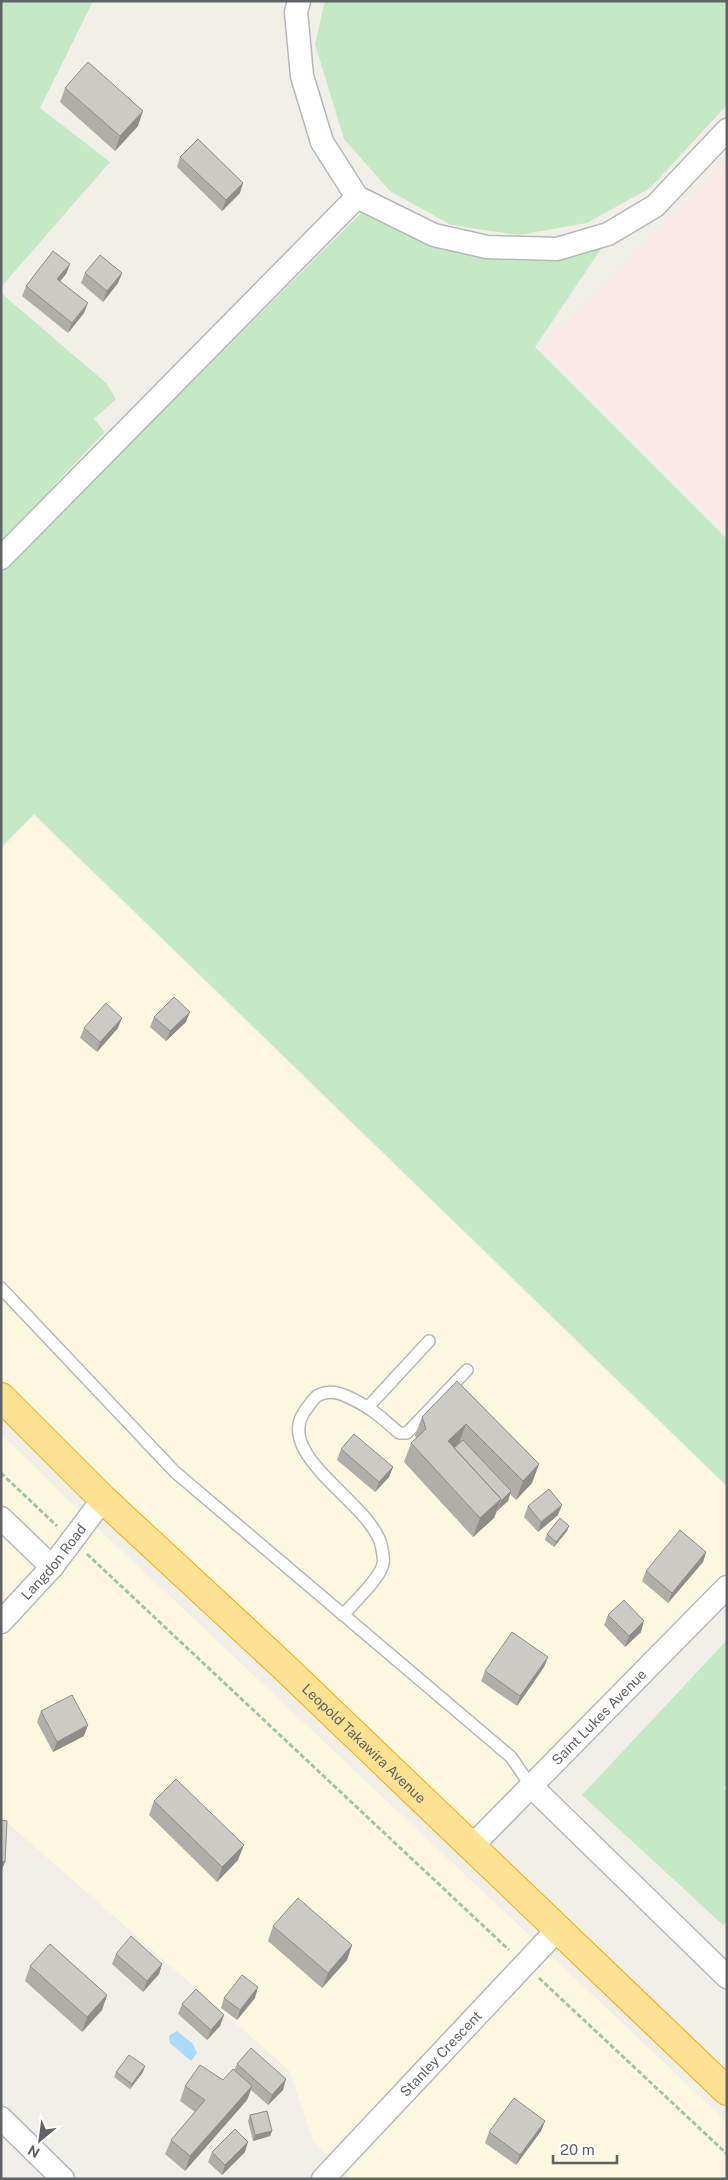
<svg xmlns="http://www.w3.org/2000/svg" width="728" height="2180" font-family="'Public Sans',sans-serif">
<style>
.commercial{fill:#fef7e0}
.medical{fill:#fce8e6}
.green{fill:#c5e8c5}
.water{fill:#aadaff}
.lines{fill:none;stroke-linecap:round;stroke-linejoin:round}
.lane-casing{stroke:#b5b8bc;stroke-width:14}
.street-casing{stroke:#b5b8bc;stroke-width:25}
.highway-casing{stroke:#f9ab00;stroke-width:30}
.path{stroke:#9cc7a9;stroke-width:3;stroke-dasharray:5 2.5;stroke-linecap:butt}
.lane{stroke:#fff;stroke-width:11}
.street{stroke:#fff;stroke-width:22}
.highway{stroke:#fde293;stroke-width:28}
.wall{fill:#afaea9}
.shaded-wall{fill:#8f8d8a}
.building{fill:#cccac5;stroke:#8f8d8a}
.labels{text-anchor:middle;stroke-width:4;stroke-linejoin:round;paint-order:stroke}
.street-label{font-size:14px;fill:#5f6368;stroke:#fff}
</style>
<rect width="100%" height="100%" fill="#f1efe8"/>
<!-- commercial -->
<path class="commercial" d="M34,816L727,1488V1576L472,1834L1,1381V850Z
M1,1434L71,1503L727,2122V2179H351L313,2141L289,2070L1,1817Z"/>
<!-- medical -->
<path class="medical" d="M727,160V532L542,347Z"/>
<!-- green -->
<path class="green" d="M1,1H93L40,108L110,162L1,287Z
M325,1H727V105L650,188L587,223L519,235L451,225L390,191L344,139L315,44Z
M366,208L431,241L607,240L535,347L727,539V1486L34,814L1,847V572Z
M1,293L106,383L116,399L94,419L105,432L59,480L1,549Z
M727,1640V1784L723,1788L727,1791V1921L723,1925L582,1795Z"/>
<!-- water -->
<path class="water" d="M177,2031L193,2044L197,2053L191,2061L170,2043L169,2036Z"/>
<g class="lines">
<defs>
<path id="lane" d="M1,1288L175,1472L511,1757L531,1786
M369,1406L429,1341
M343,1615C353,1603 380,1579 383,1564C384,1560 383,1554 382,1549C376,1504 268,1455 307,1408C310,1404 314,1398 317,1396C327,1390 337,1392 346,1396C369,1406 381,1417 399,1433H407L467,1370"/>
<g id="street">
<path d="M299,1L296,12L302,76L322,142L357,197L434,235L487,247L557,249L608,234L655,206L727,130"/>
<path d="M1,558L357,197"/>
<path d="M1,1518L52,1567"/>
<path id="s1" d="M1,1622L52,1567L103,1499"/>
<path d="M531,1786L727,1977"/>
<path id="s2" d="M472,1846L727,1587"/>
<path d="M1,2118L63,2179"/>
<path id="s3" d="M323,2179L559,1928"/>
</g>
<g id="highway">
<path id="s4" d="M1,1397L103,1499L281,1664L727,2091"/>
</g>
</defs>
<!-- lane casing -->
<use href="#lane" class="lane-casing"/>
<!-- street casing -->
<use href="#street" class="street-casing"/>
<!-- highway casing -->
<use href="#highway" class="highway-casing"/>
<!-- path -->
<path class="path" d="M1,1473L57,1526
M87,1554L509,1950
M539,1978L727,2154"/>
<!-- lane -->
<use href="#lane" class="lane"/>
<!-- street -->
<use href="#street" class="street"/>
<!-- highway -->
<use href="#highway" class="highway"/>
</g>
<!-- wall -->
<path class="wall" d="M65,88L138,126L115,151L60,102Z
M180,157L240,193L222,211L177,167Z
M70,264L66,274L60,281L84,313L68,333L22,296L26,286Z
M85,273H122L118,283L103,302L81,283Z
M154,1017L186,1022L166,1041L150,1027Z
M84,1028H118L97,1052L80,1038Z
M457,1381L539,1464L532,1483L516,1500L510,1494L508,1501L497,1511L494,1518L473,1537L404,1462L411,1443L416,1438L415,1435L422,1417Z
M341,1449L393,1467L389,1477L375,1492L337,1460Z
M528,1506L558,1515L538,1532L524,1517Z
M569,1526L567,1531L554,1547L545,1540L547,1534Z
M706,1552L703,1562L668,1603L642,1581L646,1571Z
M608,1615L641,1632L625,1647L604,1625Z
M548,1657L544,1667L517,1706L481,1681L485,1671Z
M41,1711L84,1736L53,1752L37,1722Z
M154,1801L238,1860L217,1882L149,1815Z
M273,1926L352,1945L347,1960L322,1988L268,1941Z
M116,1954L162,1964L159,1974L143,1992L112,1964Z
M30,1966L107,1995L102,2010L82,2032L25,1981Z
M224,1998H255L237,2020L221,2008Z
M182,2004L224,2015L220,2026L207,2040L178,2014Z
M237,2064L283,2090L268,2105L251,2090L247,2100L185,2171L165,2154L171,2140L195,2112L180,2101L185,2086L223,2080L234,2070Z
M116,2072H143L130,2089L114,2077Z
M250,2115L272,2131L270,2136L253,2141L248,2121Z
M545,2121L541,2131L516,2165L485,2143L489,2132Z
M212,2152H245L222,2175L208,2162Z"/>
<!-- shaded-wall -->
<path class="shaded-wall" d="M143,111L138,126L115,151L120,136Z
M243,183L240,193L222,211L226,200Z
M70,264L66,274L54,289L57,279Z
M122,273L118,283L103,302L107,291Z
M88,303L84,313L68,333L72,323Z
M190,1012L186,1022L166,1041L170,1031Z
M122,1018L118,1028L97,1052L100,1042Z
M466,1424L459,1443L441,1460L448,1441Z
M539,1464L532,1483L516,1500L523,1481Z
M393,1467L389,1477L375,1492L379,1482Z
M511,1491L508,1501L497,1511L501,1501Z
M501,1499L494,1518L473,1537L480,1518Z
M562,1505L558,1515L538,1532L541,1522Z
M569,1526L567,1531L554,1547L556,1542Z
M706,1552L703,1562L668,1603L672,1593Z
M644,1621L641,1632L625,1647L629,1636Z
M548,1657L544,1667L517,1706L520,1696Z
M88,1725L84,1736L53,1752L57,1742Z
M244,1845L238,1860L217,1882L222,1867Z
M1,1861L5,1862L1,1872Z
M352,1945L347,1960L322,1988L328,1973Z
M162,1964L159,1974L143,1992L147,1981Z
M258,1987L255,1998L237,2020L240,2010Z
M107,1995L102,2010L82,2032L87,2017Z
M224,2015L220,2026L207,2040L211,2030Z
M145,2066L143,2072L130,2089L132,2084Z
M286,2079L283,2090L268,2105L272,2095Z
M252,2086L247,2100L185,2171L190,2156Z
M545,2121L541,2131L516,2165L520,2155Z
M272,2131L270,2136L253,2141L255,2135Z
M248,2142L245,2152L222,2175L225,2165Z"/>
<!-- building -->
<path class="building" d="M88,62L143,111L120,136L65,88Z
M198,139L243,183L226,200L180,157Z
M53,251L70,264L57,279L88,303L72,323L26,286Z
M100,255L122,273L107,291L85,273Z
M174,997L190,1012L170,1031L154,1017Z
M106,1003L122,1018L100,1042L84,1028Z
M457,1381L539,1464L523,1481L466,1424L448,1441L501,1499L480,1518L411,1443L426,1429L422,1417Z
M354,1434L393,1467L379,1482L341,1449Z
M463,1440L511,1491L501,1501V1499L454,1448Z
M549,1489L562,1505L541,1522L528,1506Z
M560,1518L569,1526L556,1542L547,1534Z
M680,1530L706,1552L672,1593L646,1571Z
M624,1600L644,1621L629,1636L608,1615Z
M512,1632L548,1657L520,1696L485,1671Z
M72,1695L88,1725L57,1742L41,1711Z
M176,1779L244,1845L222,1867L154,1801Z
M1,1820L7,1821L5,1862L1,1861Z
M298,1898L352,1945L328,1973L273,1926Z
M131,1936L162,1964L147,1981L116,1954Z
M50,1944L107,1995L87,2017L30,1966Z
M242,1975L258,1987L240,2010L224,1998Z
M196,1989L224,2015L211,2030L182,2004Z
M251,2048L286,2079L272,2095L237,2064Z
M129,2055L145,2066L132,2084L116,2072Z
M200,2065L223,2080L233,2069L252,2086L190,2156L171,2140L205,2100L185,2086Z
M514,2098L545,2121L520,2155L489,2132Z
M267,2111L272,2131L255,2135L250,2115Z
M235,2129L248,2142L225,2165L212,2152Z"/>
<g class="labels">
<!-- street labels -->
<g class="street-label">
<text dy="5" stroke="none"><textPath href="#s1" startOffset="80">Langdon Road</textPath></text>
<text dy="5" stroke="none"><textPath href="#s2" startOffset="181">Saint Lukes Avenue</textPath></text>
<text dy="5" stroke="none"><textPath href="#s4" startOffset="502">Leopold Takawira Avenue</textPath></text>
<text dy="5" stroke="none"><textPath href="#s3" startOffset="172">Stanley Crescent</textPath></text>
</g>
</g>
<!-- border -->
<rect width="728" height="2180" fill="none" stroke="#5f6368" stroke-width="5"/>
<!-- north arrow -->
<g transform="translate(40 2140) rotate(209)" stroke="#ffffff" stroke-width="4" paint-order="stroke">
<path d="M0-4L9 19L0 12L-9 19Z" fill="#5f6368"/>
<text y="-8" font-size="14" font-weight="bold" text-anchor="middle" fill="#5f6368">N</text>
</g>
<!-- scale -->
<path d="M553 2155v8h64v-8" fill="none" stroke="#5f6368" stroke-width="2.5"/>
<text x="560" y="2155" font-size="15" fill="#5f6368" stroke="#ffffff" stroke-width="4" paint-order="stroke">20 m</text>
</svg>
